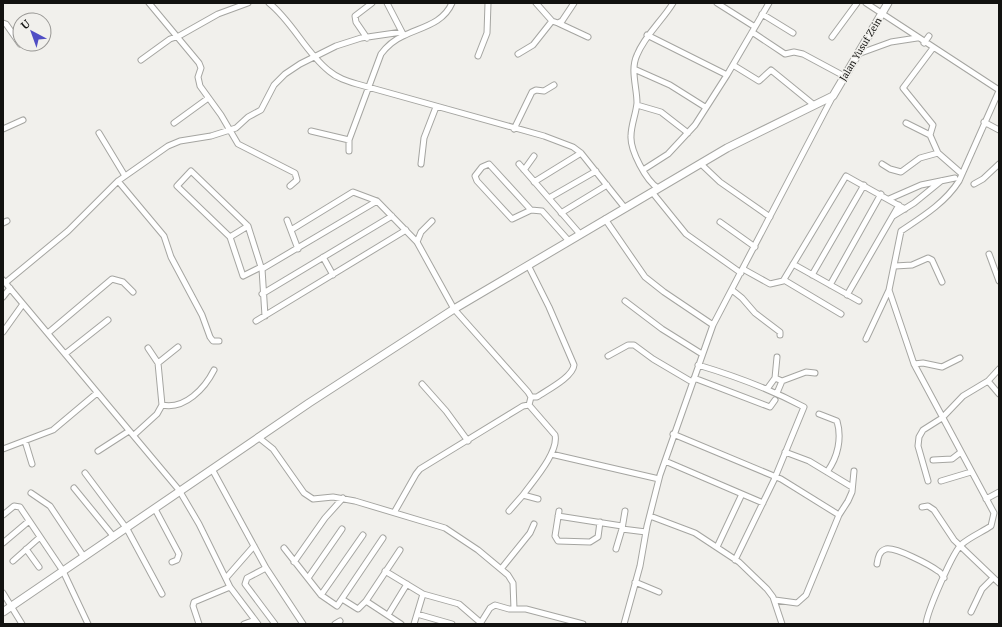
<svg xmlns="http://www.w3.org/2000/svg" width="1002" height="627" font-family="'PT Serif',serif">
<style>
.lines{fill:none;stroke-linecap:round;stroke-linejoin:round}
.street-casing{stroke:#a5a5a1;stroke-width:7}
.secondary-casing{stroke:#a5a5a1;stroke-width:9}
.street{stroke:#fff;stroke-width:5}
.secondary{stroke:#fff;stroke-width:7}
.labels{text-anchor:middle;stroke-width:3;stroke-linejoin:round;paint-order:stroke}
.street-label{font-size:10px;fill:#121210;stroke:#f1f0ec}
</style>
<rect width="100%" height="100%" fill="#f1f0ec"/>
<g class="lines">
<defs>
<path id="street" d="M149,3L199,63L201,68L198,77L200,86L221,115L238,144L295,173L297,180L290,186
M269,3C293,22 305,52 329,71C337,78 347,81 357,84L544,136L573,147L581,153L625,208
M387,3L403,34
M536,3L552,21L558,23L562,21L574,3
M717,3L755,27
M866,3L999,90
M762,14L793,33
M3,23L6,24L20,44
M558,23L588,37
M752,32L785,54L794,52L803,54L844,76
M647,35L727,75
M832,37L857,3
M367,38L356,22L355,16L372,3
M924,43L929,36
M518,54L533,45L552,21
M858,54L891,42L917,38
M478,56L487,33L488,3
M141,60L170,39L179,36L218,14L248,3
M733,65L759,81L771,70L814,105
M634,69L670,85L705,107
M637,105L661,112L688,133
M984,122L999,130
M174,123L207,99
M906,123L930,135L938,153L962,174
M3,129L23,120
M514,129L532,92L536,90L544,91L554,85
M311,131L349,140
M99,133L125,176
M930,135L933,125L903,88L933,48
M349,151V140L381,54C387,46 394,40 403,36C421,27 443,24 452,3
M421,164L424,138L436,107
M519,164L580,234
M701,164L720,182L770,217
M882,164L890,169L901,172L920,158L938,153
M524,170L534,156
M643,170L668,154L695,125L727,75L769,3
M118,181L164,236L171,257L202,315L210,337L213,341H219
M534,182L581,153
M974,184L983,179L999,164
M658,188C646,181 630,150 631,136C631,125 636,114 637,103C637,87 630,70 637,55C645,35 662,21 673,3
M652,192L686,234L741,273
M549,198L596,171
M889,199L921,185L955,178
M531,210L512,219L477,181L475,176L482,167L489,164L531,210L542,211L568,240
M561,213L607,185
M893,216L914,203L941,181
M605,219L645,277L664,292L713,325
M287,220L298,249
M720,222L755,247
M3,223L7,221
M291,230L353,192L377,201L417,242L454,309L528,392L531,397L529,405
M230,237L248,226
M417,242L421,232L432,221
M989,254L999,281
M323,257L333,275
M793,264L859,301
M528,265L549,307L574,365C573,377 547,390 537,397H531
M895,266L912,265L928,258L932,260L942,282
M261,267L243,276L230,237L177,186L191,171L248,226L261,267L262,269L265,316
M262,269L377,201
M743,269L770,284L783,281L846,176L905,209
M812,275L864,185
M3,280L179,490L199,524L230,587L194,602L193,606L199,624
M784,280L841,314
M5,283L68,231L118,181L168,146L180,141L211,136L236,128L248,117L261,110L274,85L285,74L300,64L336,46L361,38L402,32
M830,285L881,194
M732,290L742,298L755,313L780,332V335
M262,294L392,216
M847,295L899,205
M3,297L10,288
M625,301L662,329L702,354
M256,321L406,230
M3,332L23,304
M48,333L112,279L123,282L133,292
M866,339L889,290
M65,354L108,320
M608,356L628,345H634L653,359L692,382
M158,363L178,347
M914,364L923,363L942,367L960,358
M698,365C735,376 770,389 804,407L774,480L735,560
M694,378L770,407L775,400
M775,378L777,357
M988,381L999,394
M422,384L446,411L468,441
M767,389L775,378L782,381L806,372L815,373
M777,393L782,381
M162,405C185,410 205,388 214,370
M529,405L555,435C559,452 533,481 523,495L538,499
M819,414L837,421C842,438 838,457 827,472
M673,434L781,479L839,515
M134,435L157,414L162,405L158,363L148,348
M258,437L273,449L304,493L313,499L333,497L355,501L445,528L478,550L508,575L513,583L514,609
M25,441L32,464
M3,449L53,430L97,393
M98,451L129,431
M785,452L809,461L852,487
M551,454L659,479
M933,460L952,459L961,452
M665,461L763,503
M212,469L266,568L303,624
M85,473L127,529L162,594
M928,481L918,446L919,437L923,430L942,418L963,396L988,381L999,369
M941,481L971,472
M74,488L114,537
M31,493L50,506L84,557
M986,499L999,492
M922,507L928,506L934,510L954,540L999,583
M155,509L179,554L177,560L172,562
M395,511L416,474L420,469L523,406L529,405
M509,511L523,495
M559,511L555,536L558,541L590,542L598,537L600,522
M3,515L14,506L20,507L63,571L88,624
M558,516L622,526
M650,516L695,533L739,562L767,589L773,597L782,624
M622,529L646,532
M3,543L29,521
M717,547L742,494
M284,548L321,595L337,606L383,538
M26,549L39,567
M616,549L622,529L625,511
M13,561L40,537
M294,562L325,518L343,498
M877,564C878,558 879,551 886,549C896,547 930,565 938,571C941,572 942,575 944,578
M266,568L247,578L245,584L275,624
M501,569L530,533L534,524
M385,571L423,594L459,604L481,623
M226,578L254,546
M308,578L342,529
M635,582L659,592
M230,587L258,624
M3,593L22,624
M321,595L363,535
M342,599L358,609L366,601L401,624
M775,600L797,603L806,595L839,515L848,501L852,492L854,471
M366,601L400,550
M971,612L982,589L993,578
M417,614L452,624
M388,615L407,584
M244,624L255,620
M335,624L340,621
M414,624L423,594
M480,624L490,608L495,605L509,609H526L583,624
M624,624L640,566L647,526L660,475L713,325L833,96
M926,624C927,612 953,551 962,544C970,537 982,532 991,526L994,513L914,364L889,290L901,231C922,217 945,203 959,181L999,91"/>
<path id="secondary" d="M3,612L309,403L454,309L727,148L833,96L888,3"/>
</defs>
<!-- street casing -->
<use href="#street" class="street-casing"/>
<!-- secondary casing -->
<use href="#secondary" class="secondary-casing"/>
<!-- street -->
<use href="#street" class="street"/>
<!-- secondary -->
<use href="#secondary" class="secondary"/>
</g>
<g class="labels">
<!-- street labels -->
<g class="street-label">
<text transform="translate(860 49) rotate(-59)" y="4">Jalan Yusuf Zein</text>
</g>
</g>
<!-- border -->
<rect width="1002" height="627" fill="none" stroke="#121210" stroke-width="8"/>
<!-- north arrow -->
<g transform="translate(32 32) rotate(319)"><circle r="19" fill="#f1f0ec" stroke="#989794"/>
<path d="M0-3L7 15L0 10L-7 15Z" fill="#504ec4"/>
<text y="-6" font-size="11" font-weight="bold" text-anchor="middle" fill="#121210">U</text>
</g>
</svg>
